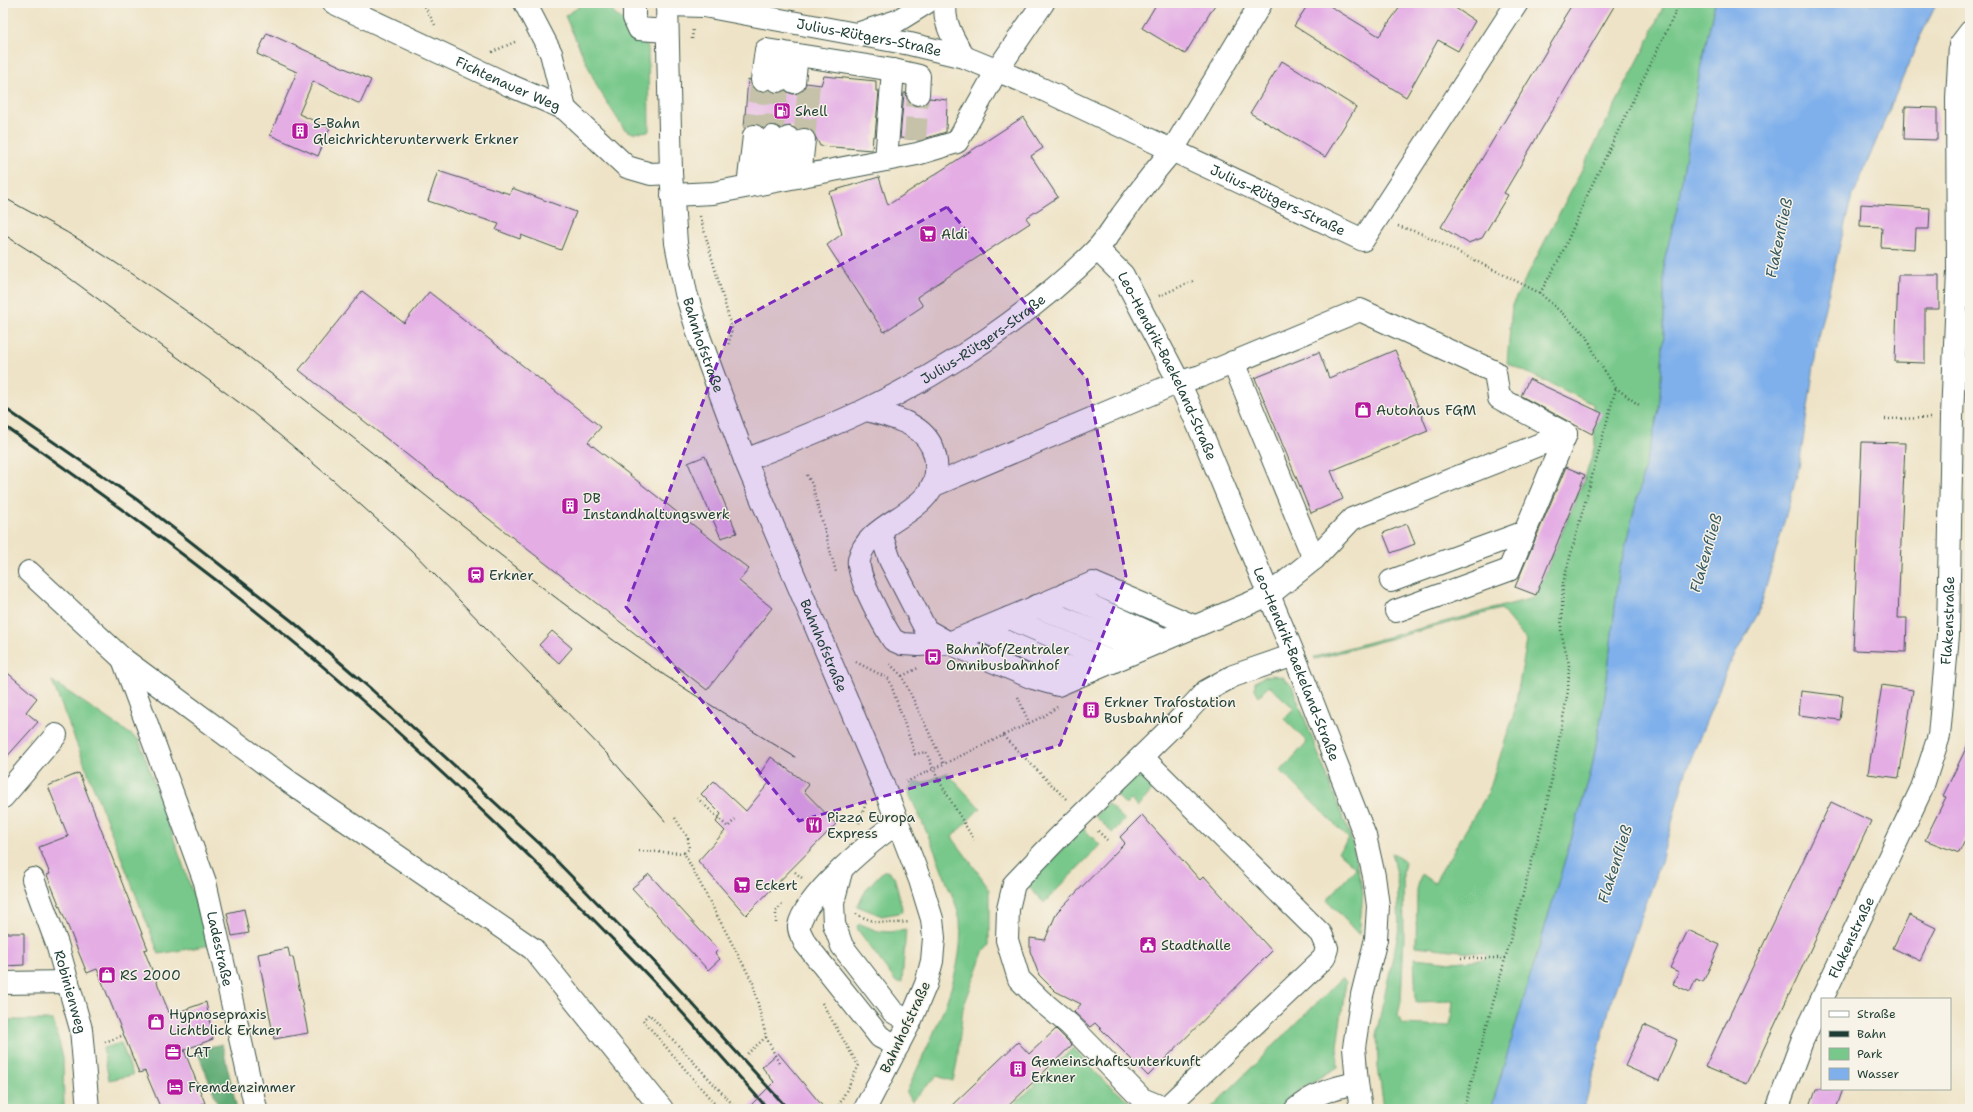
<svg xmlns="http://www.w3.org/2000/svg" width="1973" height="1112" font-family="'Shantell Sans',sans-serif">
<style>
.green{fill:#77c88a;stroke:#4b825f}
.forest{fill:#61ac76;stroke:#407455}
.water{fill:#80b0eb;stroke:#507690}
.building{fill:#e4aee5}
.lines{fill:none;stroke-linecap:round;stroke-linejoin:round}
.minor-tunnel{stroke:#c5c2a9;stroke-width:22;stroke-dasharray:22 11;stroke-linecap:butt}
.minor-casing{stroke:#3e564a;stroke-width:24}
.major-casing{stroke:#3e564a;stroke-width:24}
.path{stroke:#3e564a;stroke-width:2.5;stroke-dasharray:1 3;stroke-linecap:butt}
.minor{stroke:#fff;stroke-width:22}
.major{stroke:#fff;stroke-width:22}
.tram{stroke:#1f3d34;stroke-width:1}
.rail{stroke:#1f3d34;stroke-width:3}
.marked{fill:#7b2cbf;fill-opacity:0.2;stroke:#7b2cbf;stroke-width:3;stroke-dasharray:8 5;stroke-linejoin:round}
.labels{text-anchor:middle;stroke-width:3;stroke-linejoin:round;paint-order:stroke}
.street-label{font-size:14px;fill:#1f3d34;stroke:#f7f3e8}
.poi-label{font-size:14px;fill:#1f3d34;stroke:#f7f3e8;text-anchor:start}
.water-label{font-size:15px;font-style:italic;fill:#375a62;stroke:#f7f3e8}
</style>
<rect width="100%" height="100%" fill="#f7f3e8"/>
<filter id="ink" filterUnits="userSpaceOnUse"><feTurbulence type="fractalNoise" baseFrequency=".025" numOctaves="2"/><feDisplacementMap in="SourceGraphic" scale="8" xChannelSelector="R" yChannelSelector="G"/><feConvolveMatrix kernelMatrix="1 2 1 2 8 2 1 2 1" color-interpolation-filters="sRGB"/></filter>
<filter id="wash" filterUnits="userSpaceOnUse"><feTurbulence type="fractalNoise" baseFrequency=".012" numOctaves="4" result="noise"/><feDisplacementMap in="SourceGraphic" scale="16" xChannelSelector="R" yChannelSelector="G"/><feGaussianBlur stdDeviation="0.9" result="paint"/><feColorMatrix in="noise" values="0 0 0 0 0 0 0 0 0 0 0 0 0 0 0 0 0 1.4 0 .05"/><feComposite in="paint" operator="in"/></filter>
<g filter="url(#wash)">
<rect width="100%" height="100%" fill="#eee3c6"/>
<!-- green -->
<path class="green" d="M585,3H608L615,15L628,22L648,47L649,131L633,133L624,129L598,88L565,16Z
M1665,3H1715L1700,70L1677,209L1664,262V333L1659,410L1619,572L1605,696L1591,772L1491,1109H1384L1378,1067L1377,1030L1399,929L1397,874L1392,853L1405,862L1403,873L1404,936L1401,1001L1398,1016L1402,1024L1450,1026L1453,1001L1416,1002L1414,958L1453,962L1486,959L1487,954L1416,946L1417,890L1421,874L1434,883L1488,793L1513,717L1527,641L1501,609L1315,659L1314,657L1533,598L1536,595L1586,475L1595,445L1593,404L1507,363L1512,305L1644,49Z
M1272,675L1283,677L1292,686L1351,838L1363,893L1359,935L1327,900L1356,868L1338,852L1349,839L1281,771L1307,742L1284,719L1294,708L1269,686L1259,696L1255,689V682L1263,677Z
M52,681L139,740L211,945L159,954Z
M947,773L980,808L952,837L990,889V945L984,952L963,1008L957,1062L953,1081L937,1076L912,1101L906,1094C928,1042 966,978 960,921C958,908 952,895 947,883C936,853 924,825 910,796L909,790L914,783L920,782L921,784Z
M1139,774C1147,775 1152,780 1154,788L1138,807L1131,800L1126,805L1115,794Z
M1107,803L1125,820L1112,833L1095,816Z
M1083,828L1100,845L1044,903L1027,885Z
M883,871H887L894,876L903,912L882,916L857,906L868,887Z
M860,924L878,931L890,932L906,929L902,982H896L858,930L857,926Z
M1342,978L1346,982L1337,1047L1338,1067L1305,1086L1279,1109H1210Z
M3,1020H53L63,1057L64,1109H3Z
M121,1043L133,1075L109,1080L103,1048Z
M1073,1048L1104,1081L1134,1105L1136,1109H1010Z"/>
<!-- forest -->
<path class="forest" d="M222,1044L237,1109H220L197,1050Z"/>
<!-- water -->
<path class="water" d="M1715,3H1937L1920,37L1850,203L1819,332L1799,468L1759,612L1729,665L1686,771L1660,865L1612,998L1584,1109H1491L1591,772L1605,696L1619,572L1659,410L1664,333V262L1677,209L1700,70Z"/>
<g id="blocks">
<!-- building -->
<path class="building" d="M1157,3H1216L1185,54L1142,28Z
M1309,3H1325L1379,36L1403,3H1448L1475,21L1458,51L1438,40L1406,97L1294,26Z
M1573,3H1616L1504,193L1508,195L1482,238L1468,243L1441,227L1565,20L1563,19Z
M267,33L371,80L360,104L313,81L299,114L330,128L318,156L270,135L297,72L257,54Z
M1282,61L1356,107L1325,157L1250,113Z
M824,76L876,81V91H879L875,136H873L872,150L820,146L812,130L806,128L797,130L790,126L781,128L773,125L763,128L755,124L749,125L744,128L748,79L750,80L754,90L760,92L769,90L777,93L785,91L793,94L799,93L804,90L806,83L821,85Z
M904,93H906L907,99L911,104L917,106L924,105L929,98L947,100L946,132L920,140L900,138Z
M1905,107L1937,108V140L1904,139Z
M1023,117L1043,148L1031,156L1058,197L1026,218L1030,223L917,297L923,306L884,332L827,245L842,234L829,192L879,177L888,205Z
M438,171L510,194L512,188L576,212L561,250L521,235L520,239L496,230L499,224L428,201Z
M1861,204L1930,208L1929,229H1916L1915,249L1881,247L1882,227L1860,226Z
M1898,275H1939V309H1925V363L1895,362Z
M362,291L404,323L429,292L601,427L588,442L749,569L739,581L772,608L707,690L299,370Z
M1395,350L1428,431L1331,471L1343,499L1311,513L1255,378L1319,352L1329,378Z
M1529,379L1602,413L1592,434L1521,396Z
M1862,442L1905,443L1898,618H1907L1906,652L1853,650Z
M705,456L737,533L721,538L688,463Z
M1566,467L1585,475L1536,595L1515,587Z
M1407,524L1415,544L1391,553L1383,533Z
M552,631L572,648L559,663L539,645Z
M3,669L37,698L26,712L38,722L3,761Z
M1882,685L1913,690L1899,778L1868,774Z
M1801,691L1843,696L1840,720L1799,715Z
M1970,740V830L1959,853L1925,840L1946,797L1943,796Z
M771,757L809,785L804,791L836,824L746,915L698,861L725,831L716,822L721,814L701,794L714,781L746,811L769,783L759,775Z
M79,773L148,949L144,950L170,1015L206,1002L213,1039L184,1050L205,1103L190,1109H161L145,1071L139,1073L97,969L87,973L47,875L50,874L39,847L68,836L48,786Z
M1831,802L1871,821L1747,1084L1705,1067Z
M1142,815L1200,880L1204,876L1272,951L1148,1076L1095,1023L1090,1027L1074,1012L1081,1004L1055,991L1039,975L1030,951V938L1045,940L1057,912L1125,843L1120,837Z
M649,874L718,950L715,953L720,959L708,970L632,888Z
M244,909L249,933L232,936L227,913Z
M1909,915L1936,928L1920,961L1893,948Z
M1688,930L1720,945L1703,982L1696,979L1690,992L1673,984L1679,972L1670,968Z
M3,933H24V965L3,966Z
M288,948L290,957H293L308,1033L274,1039L258,954Z
M1644,1025L1677,1040L1659,1081L1625,1066Z
M1056,1029L1072,1045L1005,1109H948L1018,1042L1029,1054Z
M778,1053L825,1109H747L774,1082L762,1067Z
M1816,1089H1843L1836,1109H1809Z"/>
</g>
</g>
<g filter="url(#ink)">
<use href="#blocks" fill-opacity="0" stroke="#3e564a" stroke-width="1"/>
<g class="lines">
<!-- minor-tunnel -->
<path class="minor-tunnel" d="M754,136L762,80
M772,137L778,81
M804,140L809,84
M915,140L918,94"/>
<defs>
<g id="minor">
<path id="s1" d="M334,3L509,85L565,109L627,167L651,174L671,173"/>
<path d="M525,3L551,53L565,109"/>
<path d="M634,3V18L639,29L667,31"/>
<path d="M946,3C942,22 955,42 964,57"/>
<path id="s2" d="M667,5L704,6L910,44L964,57L1042,89L1363,240L1517,3"/>
<path d="M860,33L897,21L926,3"/>
<path d="M762,80L766,50L893,70L919,76L918,94"/>
<path d="M778,81L781,52"/>
<path d="M794,82L797,55"/>
<path d="M886,160L893,70"/>
<path d="M800,176L804,140"/>
<path d="M784,179L788,138"/>
<path d="M767,182L772,137"/>
<path d="M748,186L754,136"/>
<path d="M672,195L713,193L917,154L957,142L996,72L1043,3"/>
<path id="s3" d="M1097,249L1123,275L1179,382L1202,434L1294,655L1365,836L1374,876L1378,906L1376,939L1362,995L1354,1047L1357,1083L1361,1109"/>
<path d="M1233,362L1314,559"/>
<path d="M867,410C895,418 928,424 935,456C948,515 867,516 859,560C856,575 884,626 893,640L902,644L919,645L949,643L1093,583L1194,626"/>
<path id="s4" d="M745,460C786,444 828,428 867,409C947,371 1034,312 1097,249C1106,239 1114,227 1122,215C1138,193 1154,171 1172,151L1261,3"/>
<path d="M884,528L882,537L890,560L926,630L949,643L1033,678L1058,685L1269,595L1314,559L1352,519L1566,434L1499,398L1495,372L1360,310L1201,376L1179,382L932,486"/>
<path d="M29,572L123,659L291,783L533,949L662,1109"/>
<path d="M1391,581L1525,532"/>
<path d="M1065,594L1163,639"/>
<path d="M1036,606L1139,650"/>
<path d="M1396,611L1509,570L1566,434"/>
<path d="M1009,618L1112,662"/>
<path d="M980,630L1062,665L1086,672"/>
<path id="s5" d="M123,659L205,882L256,1109"/>
<path d="M1142,757L1321,934L1327,948L1324,958L1167,1107L1159,1106L1142,1099L1069,1024L1040,1000L1019,979L1007,940L1008,909L1014,884L1058,838L1183,716L1206,691L1233,676L1294,655"/>
<path d="M3,797L56,735"/>
<path d="M841,872L833,902L834,924L842,946L893,1012L910,1022"/>
<path id="s6" d="M33,879L57,944L81,1029L88,1109"/>
<path d="M3,983L68,982"/>
<path d="M898,1046L880,1037L805,943C803,938 798,931 799,926C804,897 873,839 898,823"/>
<path d="M1296,1109C1313,1094 1334,1087 1357,1083"/>
<path id="s7" d="M1777,1109L1802,1041L1922,788L1939,736L1948,635L1952,417L1958,271L1957,98L1960,45L1970,32"/>
</g>
<g id="major">
<path id="s8" d="M667,3L671,173L676,243L686,293L700,339L745,460L886,792L920,880L932,919L934,938L932,961L926,984L910,1022L865,1109"/>
</g>
</defs>
<!-- minor casing -->
<use href="#minor" class="minor-casing"/>
<!-- major casing -->
<use href="#major" class="major-casing"/>
<!-- path -->
<path class="path" d="M423,3L435,25
M692,39L693,28
M492,52L517,41
M700,216L732,329L728,346
M1398,226L1420,233L1540,293L1587,336L1596,358L1616,388L1639,405
M1540,293L1560,258L1590,189L1680,3
M1159,296L1193,281
M1885,419L1931,418
M807,475L812,484L836,572
M856,662L889,679L915,754L926,752L938,779L974,840
M890,664L902,676L944,764
M902,676L918,668
M1018,697L1029,723
M1003,736L1066,799
M906,782L1044,716L1057,707
M697,798L728,827L737,817
M675,818L688,838L689,849L684,853L753,983L766,1037L747,1054
M859,823L866,803
M1098,831L1107,840
M639,851L684,853
M795,872L802,878
M856,914C876,924 887,924 909,922
M776,923V911L782,905
M1461,958H1506
M822,1003L858,1065
M766,1037L780,1065
M105,1042L124,1035
M719,1109L643,1020L649,1014L737,1109
M837,1109L859,1065
M1464,1109L1546,809L1568,691L1569,664L1561,632L1563,583L1616,388"/>
<!-- minor -->
<use href="#minor" class="minor"/>
<!-- major -->
<use href="#major" class="major"/>
<!-- tram -->
<path class="tram" d="M3,197C31,213 61,228 88,245C266,357 422,499 591,624C656,672 726,715 795,757
M3,234L49,263L252,412L333,480L411,550L608,755L665,821"/>
<!-- rail -->
<path class="rail" d="M3,407L136,499L292,621L371,689L540,844L649,956L788,1109
M3,425C128,512 250,601 364,702C441,770 516,842 589,915C615,942 643,969 668,997C702,1034 735,1072 768,1109"/>
</g>
</g>
<!-- marked area -->
<path class="marked" d="M947,207L1087,379L1126,576L1060,745L799,821L626,607L732,324Z"/>
<!-- icons -->
<defs>
<symbol id="fuel-square" viewBox="-11 -11 22 22"><rect x="-9" y="-9" width="18" height="18" rx="4" fill="#b5179e" stroke="#f7f3e8"/><path d="M-5.5-6h7V0h2V4h1.3V-2.5L3-4.5l.8-.8L6-3V5H2.5V1h-1V6h-7ZM-4.2-4.7v3.2H.2V-4.7Z" fill="#fff"/></symbol>
<symbol id="building-square" viewBox="-11 -11 22 22"><rect x="-9" y="-9" width="18" height="18" rx="4" fill="#b5179e" stroke="#f7f3e8"/><path d="M-4-6H4V6H1V3H-1V6H-4ZM-2.5-4.3h1.7v1.8h-1.7ZM.8-4.3h1.7v1.8H.8ZM-2.5-1h1.7V.8h-1.7ZM.8-1h1.7V.8H.8Z" fill="#fff"/></symbol>
<symbol id="supermarket-square" viewBox="-11 -11 22 22"><rect x="-9" y="-9" width="18" height="18" rx="4" fill="#b5179e" stroke="#f7f3e8"/><path d="M-6-5.5h2.5l.6 2H6L4.5 2H-2.5L-4.4-4H-6ZM-1.5 3.2a1.3 1.3 0 1 0 .1 0ZM3 3.2a1.3 1.3 0 1 0 .1 0Z" fill="#fff"/></symbol>
<symbol id="shop-square" viewBox="-11 -11 22 22"><rect x="-9" y="-9" width="18" height="18" rx="4" fill="#b5179e" stroke="#f7f3e8"/><path d="M-5-2.5h2.3a2.7 3.5 0 0 1 5.4 0H5L5.5 6h-11ZM-1.5-2.5h3a1.5 2.3 0 0 0-3 0Z" fill="#fff"/></symbol>
<symbol id="station-square" viewBox="-11 -11 22 22"><rect x="-9" y="-9" width="18" height="18" rx="4" fill="#b5179e" stroke="#f7f3e8"/><path d="M-3-6H3Q5-6 5-4V2Q5 4 3 4L4.5 6H3L1.5 4h-3L-3 6H-4.5L-3 4Q-5 4-5 2V-4Q-5-6-3-6ZM-3.5-4v3h7v-3ZM-3.5 1v1.5H-2V1ZM2 1v1.5H3.5V1Z" fill="#fff"/></symbol>
<symbol id="bus-square" viewBox="-11 -11 22 22"><rect x="-9" y="-9" width="18" height="18" rx="4" fill="#b5179e" stroke="#f7f3e8"/><path d="M-5-6H5V4H4V6H2V4H-2V6H-4V4H-5ZM-3.5-4V0h7V-4ZM-3.5 1.2v1.5H-2V1.2ZM2 1.2v1.5H3.5V1.2Z" fill="#fff"/></symbol>
<symbol id="restaurant-square" viewBox="-11 -11 22 22"><rect x="-9" y="-9" width="18" height="18" rx="4" fill="#b5179e" stroke="#f7f3e8"/><path d="M-5-6h1v4h1v-4h1v4h1v-4h1v5L-1.5 .5V6h-2V.5L-5-1ZM5-6V6H3V1.5H1.5Q1.5-4 5-6Z" fill="#fff"/></symbol>
<symbol id="civic-square" viewBox="-11 -11 22 22"><rect x="-9" y="-9" width="18" height="18" rx="4" fill="#b5179e" stroke="#f7f3e8"/><path d="M-.6-6.5H3V-4.5H.6V-3L4-1V1h2V6H-6V1h2V-1L-.6-3ZM-1.2 2.5V6h2.4V2.5Z" fill="#fff"/></symbol>
<symbol id="office-square" viewBox="-11 -11 22 22"><rect x="-9" y="-9" width="18" height="18" rx="4" fill="#b5179e" stroke="#f7f3e8"/><path d="M-6-3h4V-5.5h4V-3h4V5H-6ZM-1-4.5V-3h2v-1.5ZM-6 0V1H6V0Z" fill="#fff"/></symbol>
<symbol id="hotel-square" viewBox="-11 -11 22 22"><rect x="-9" y="-9" width="18" height="18" rx="4" fill="#b5179e" stroke="#f7f3e8"/><path d="M-6-4.5h1.5V1H6V5H4.5V3h-9V5H-6ZM-4 0a1.8 1.8 0 1 1 3.6 0ZM.5 0V-2.5h3Q6-2.5 6 0Z" fill="#fff"/></symbol>
</defs>
<g fill-rule="evenodd">
<use href="#fuel-square" x="772" y="101" width="20" height="20"/>
<use href="#building-square" x="290" y="121" width="20" height="20"/>
<use href="#supermarket-square" x="918" y="224" width="20" height="20"/>
<use href="#shop-square" x="1353" y="400" width="20" height="20"/>
<use href="#building-square" x="560" y="496" width="20" height="20"/>
<use href="#station-square" x="466" y="565" width="20" height="20"/>
<use href="#bus-square" x="923" y="647" width="20" height="20"/>
<use href="#building-square" x="1081" y="700" width="20" height="20"/>
<use href="#restaurant-square" x="804" y="815" width="20" height="20"/>
<use href="#supermarket-square" x="732" y="875" width="20" height="20"/>
<use href="#civic-square" x="1138" y="935" width="20" height="20"/>
<use href="#shop-square" x="97" y="965" width="20" height="20"/>
<use href="#shop-square" x="146" y="1012" width="20" height="20"/>
<use href="#office-square" x="163" y="1042" width="20" height="20"/>
<use href="#building-square" x="1008" y="1059" width="20" height="20"/>
<use href="#hotel-square" x="165" y="1077" width="20" height="20"/>
</g>
<g class="labels">
<!-- street labels -->
<g class="street-label">
<text dy="5" stroke="none"><textPath href="#s2" startOffset="205">Julius-Rütgers-Straße</textPath></text>
<text dy="5" stroke="none"><textPath href="#s1" startOffset="192">Fichtenauer Weg</textPath></text>
<text dy="5" stroke="none"><textPath href="#s2" startOffset="647">Julius-Rütgers-Straße</textPath></text>
<text dy="5" stroke="none"><textPath href="#s4" startOffset="268">Julius-Rütgers-Straße</textPath></text>
<text dy="5" stroke="none"><textPath href="#s8" startOffset="346">Bahnhofstraße</textPath></text>
<text dy="5" stroke="none"><textPath href="#s3" startOffset="138">Leo-Hendrik-Baekeland-Straße</textPath></text>
<text dy="5" stroke="none"><textPath href="#s7" startOffset="523">Flakenstraße</textPath></text>
<text dy="5" stroke="none"><textPath href="#s8" startOffset="670">Bahnhofstraße</textPath></text>
<text dy="5" stroke="none"><textPath href="#s3" startOffset="463">Leo-Hendrik-Baekeland-Straße</textPath></text>
<text dy="5" stroke="none"><textPath href="#s7" startOffset="187">Flakenstraße</textPath></text>
<text dy="5" stroke="none"><textPath href="#s5" startOffset="306">Ladestraße</textPath></text>
<text dy="5" stroke="none"><textPath href="#s6" startOffset="119">Robinienweg</textPath></text>
<text transform="translate(905 1027) rotate(-65)" y="5">Bahnhofstraße</text>
</g>
<!-- poi labels -->
<g class="poi-label">
<text x="795" y="116">Shell</text>
<text x="313" y="128">S-Bahn<tspan x="313" dy="16">Gleichrichterunterwerk Erkner</tspan></text>
<text x="941" y="239">Aldi</text>
<text x="1376" y="415">Autohaus FGM</text>
<text x="583" y="503">DB<tspan x="583" dy="16">Instandhaltungswerk</tspan></text>
<text x="489" y="580">Erkner</text>
<text x="946" y="654">Bahnhof/Zentraler<tspan x="946" dy="16">Omnibusbahnhof</tspan></text>
<text x="1104" y="707">Erkner Trafostation<tspan x="1104" dy="16">Busbahnhof</tspan></text>
<text x="827" y="822">Pizza Europa<tspan x="827" dy="16">Express</tspan></text>
<text x="755" y="890">Eckert</text>
<text x="1161" y="950">Stadthalle</text>
<text x="120" y="980">RS 2000</text>
<text x="169" y="1019">Hypnosepraxis<tspan x="169" dy="16">Lichtblick Erkner</tspan></text>
<text x="186" y="1057">LAT</text>
<text x="1031" y="1066">Gemeinschaftsunterkunft<tspan x="1031" dy="16">Erkner</tspan></text>
<text x="188" y="1092">Fremdenzimmer</text>
</g>
<!-- water labels -->
<g class="water-label">
<text transform="translate(1779 238) rotate(-78)" y="5">Flakenfließ</text>
<text transform="translate(1706 553) rotate(-74)" y="5">Flakenfließ</text>
<text transform="translate(1615 864) rotate(-72)" y="5">Flakenfließ</text>
</g>
</g>
<!-- margin -->
<rect width="1973" height="1112" fill="none" stroke="#f7f3e8" stroke-width="16"/>
<!-- legend -->
<rect x="1821" y="998" width="130" height="92" fill="#f7f3e8" stroke="#a1aaa0"/>
<rect x="1829" y="1011" width="20" height="6" fill="#ffffff" stroke="#a1aaa0"/>
<text x="1857" y="1018" font-size="12" fill="#1f3d34">Straße</text>
<rect x="1829" y="1031" width="20" height="6" fill="#1f3d34" stroke="#a1aaa0"/>
<text x="1857" y="1038" font-size="12" fill="#1f3d34">Bahn</text>
<rect x="1829" y="1048" width="20" height="12" fill="#77c88a" stroke="#a1aaa0"/>
<text x="1857" y="1058" font-size="12" fill="#1f3d34">Park</text>
<rect x="1829" y="1068" width="20" height="12" fill="#80b0eb" stroke="#a1aaa0"/>
<text x="1857" y="1078" font-size="12" fill="#1f3d34">Wasser</text>
</svg>
